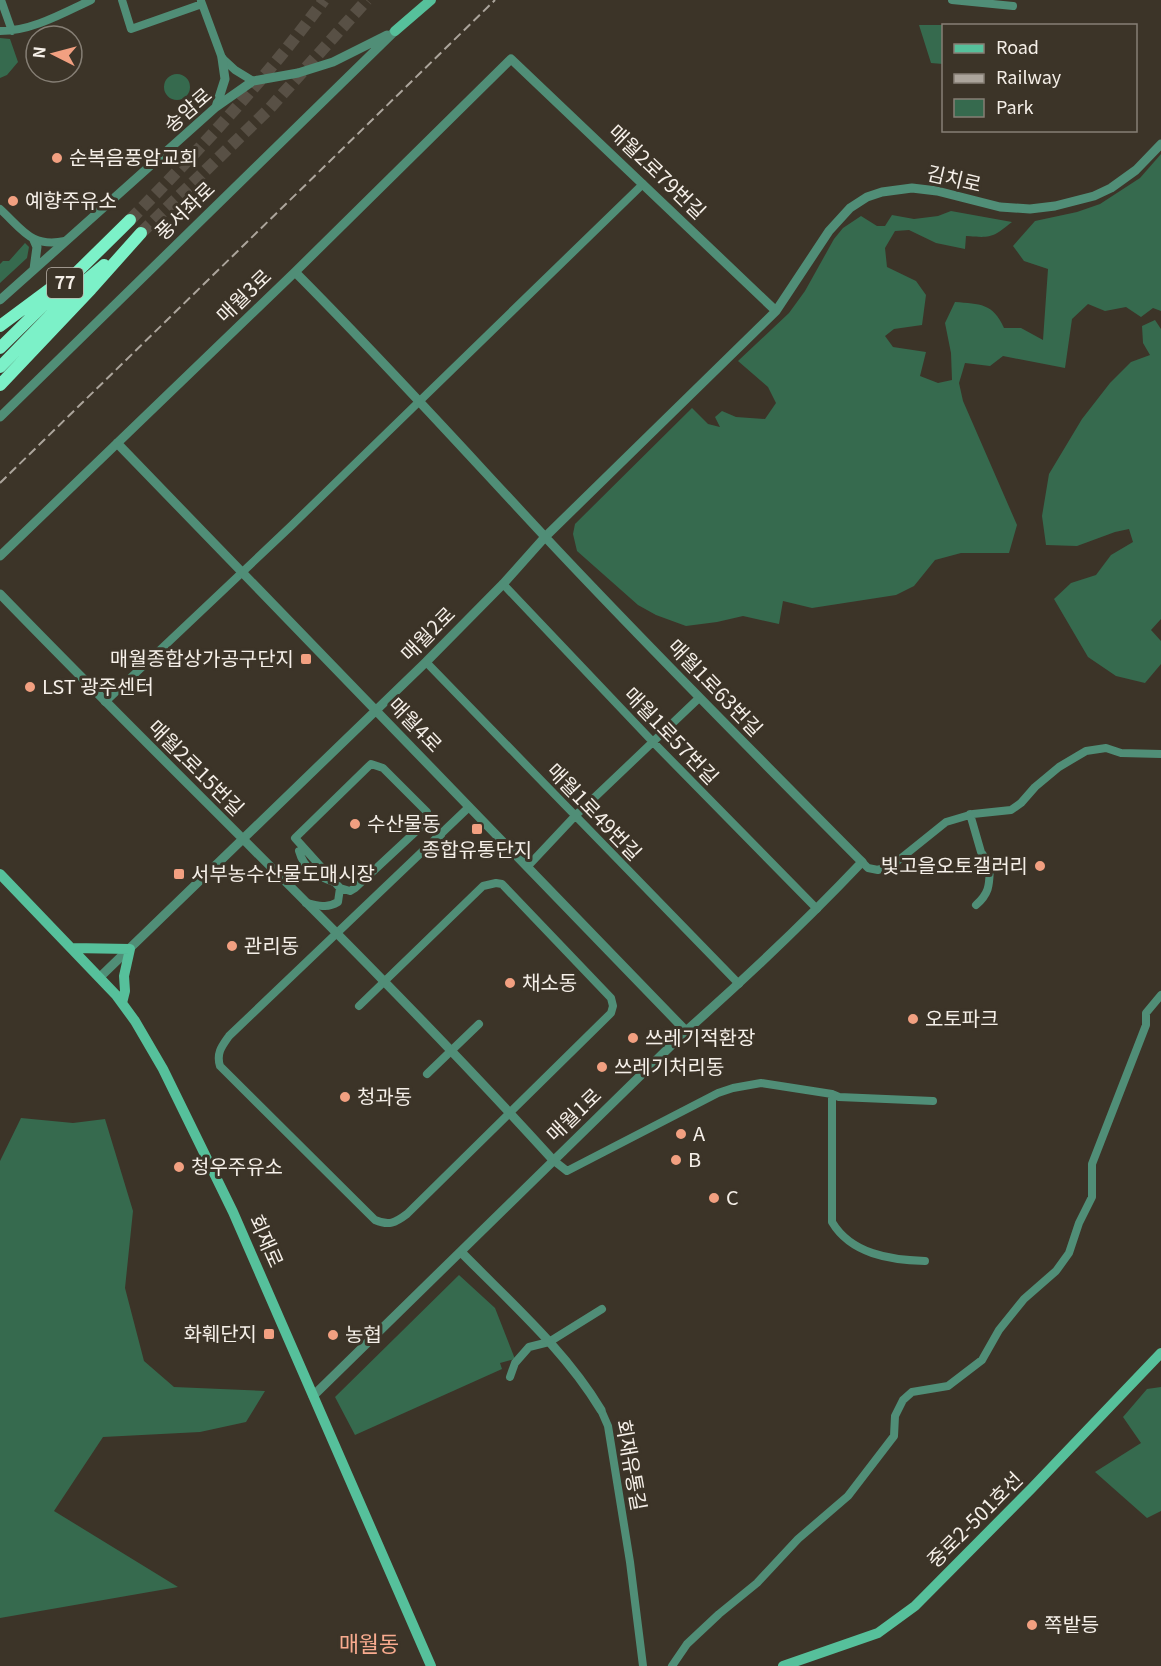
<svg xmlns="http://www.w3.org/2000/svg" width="1161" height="1666" font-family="Georgia,'Noto Sans KR',serif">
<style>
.green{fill:#366a4e}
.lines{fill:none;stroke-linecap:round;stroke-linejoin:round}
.trunk-tunnel{stroke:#585045;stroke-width:12;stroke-dasharray:12 6;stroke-linecap:butt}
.minor{stroke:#508e77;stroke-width:8}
.tertiary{stroke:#508e77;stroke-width:9}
.secondary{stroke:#56c09b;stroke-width:10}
.trunk{stroke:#7cf1c8;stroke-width:12}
.rail{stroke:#aca59c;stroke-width:2;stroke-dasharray:9 4.5;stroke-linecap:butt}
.poi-dot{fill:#f2a081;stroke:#3c3428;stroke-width:2}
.labels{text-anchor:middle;stroke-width:6;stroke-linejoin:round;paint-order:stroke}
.shield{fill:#3c3428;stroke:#beb7ae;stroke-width:1.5}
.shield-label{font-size:18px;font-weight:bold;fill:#f5efe8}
.street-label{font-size:20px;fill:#f5efe8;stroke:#3c3428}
.poi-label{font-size:20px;fill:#f5efe8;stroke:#3c3428;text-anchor:start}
.quarter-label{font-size:22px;fill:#f9ab8f;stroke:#3c3428}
</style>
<rect width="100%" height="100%" fill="#3c3428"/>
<!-- green -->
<path class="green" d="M919,25H944L943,64L931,63Z
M0,38L10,39L18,62L7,75L0,78Z
M164 87a13 13 0 1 1 26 0a13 13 0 1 1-26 0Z
M1161,154V311L1153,308L1141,317L1126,307L1105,311L1088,304L1072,319L1065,368L1003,356L990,366L965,363L959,383L963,401L1017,525L1009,553H961L935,560L914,586L896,595L812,608L783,601L779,624L743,616L717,622L686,626L656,615L638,605L577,551L573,534L575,524L692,408L708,424L720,427L715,417L722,411L736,417L765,419L776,403L768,387L738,361L789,313L805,291L834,239L843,228L861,216L877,226H885L892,215L914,219L938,216L951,211L1012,222C992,238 991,238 966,236L965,249L936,243L909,230L895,231L885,248L887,267L916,281L926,295L922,325L894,329L885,336L893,347L926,352L920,376L938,383L952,380L951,353L945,323L955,302C980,304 993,303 1004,328H1021L1043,340L1048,269L1024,261L1013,246L1035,221L1077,212L1100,204L1140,178Z
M25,243L29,247L27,258L0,283V264L3,261H9Z
M1155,320L1161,329V619L1151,630L1161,641V664L1145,683L1116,676L1088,657L1054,599L1071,583L1096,575L1111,555L1133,542L1129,529L1115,532L1077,546L1046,545L1042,516L1049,474L1082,419L1110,383L1131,362L1150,355L1143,343L1142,326Z
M21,1118L73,1123L105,1119L133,1211L125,1288L144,1361L174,1387L265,1391L246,1422L200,1432L103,1437L54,1511L178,1587L0,1618V1161Z
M459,1275L495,1308L515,1359L500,1363L502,1369L355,1435L335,1397Z
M1161,1387V1511L1147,1518L1095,1472L1141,1443L1123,1417L1147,1389Z"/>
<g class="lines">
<!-- trunk-tunnel -->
<path class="trunk-tunnel" d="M130,220C199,150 266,79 324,0
M141,233L270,108L367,0"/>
<!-- minor -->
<path class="minor" d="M1,0L12,31
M122,0L131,29L202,4
M952,0L1013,6
M201,1L222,58L235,70L253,81
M0,31C32,31 63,13 91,0
M0,209C23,230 31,248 65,241
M503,584L653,742L817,909
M426,662L739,984
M105,702L290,527L643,184
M371,764L383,768L427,812L426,822L355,888L350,891L340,888L295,838Z
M970,814L981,852L990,865C989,883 991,892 976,905
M426,822L441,835
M299,851C304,869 317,876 334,882
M862,862L868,868L878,870L895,863L946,822L973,814L1011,810L1021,803L1035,787L1059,767L1086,751L1106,748L1121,753L1161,754
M528,866L575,816L699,698
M306,903C318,905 326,909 338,902L340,888
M359,1006L483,886L496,883L502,884L611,998L613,1006L611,1013L407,1214C395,1223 389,1226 375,1220L220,1066C216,1053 222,1046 229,1036L469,807
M427,1074L479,1024
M832,1094V1222C851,1254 890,1260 925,1261
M553,1160L567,1171L718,1093L733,1088L761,1083L832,1094L839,1097L933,1101
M510,1377L515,1363L529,1347L549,1342L602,1309
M601,1410L608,1426L630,1562L643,1666
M672,1666L687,1644L719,1614L757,1583L798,1539L848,1496L894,1436L895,1416L903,1400L912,1392L948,1386L982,1360L999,1330L1024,1299L1056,1271L1069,1253L1079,1223L1092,1197V1164L1146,1025V1013L1161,995"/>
<!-- tertiary -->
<path class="tertiary" d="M216,107L225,79L222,58
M34,269L37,247L34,240
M295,272C382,359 464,450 548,540C650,649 756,755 862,862C806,921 747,977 686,1031L313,1396
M0,300L216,107L253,81L298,73L333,62L387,35
M0,417L395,31
M117,443L686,1031
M0,556L295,272L511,59L776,311
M0,594C184,784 376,965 553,1160
M100,977L426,662L503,584L545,537L776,311L829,231L850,208L867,197L882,192L912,188L937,191L1000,207L1030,209L1055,206L1094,196L1111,188L1136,170L1161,144
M461,1252C510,1302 565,1350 601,1410"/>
<!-- secondary -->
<path class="secondary" d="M395,31L431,0
M0,874L116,995L135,1021L163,1069L233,1212L431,1666
M72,948L130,949L124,976L125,991L122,1003
M783,1666L878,1633L915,1606L1031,1489L1161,1353"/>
<!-- trunk -->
<path class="trunk" d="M0,326L51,288
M0,348L130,220
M0,367L77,288L104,265
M0,385L91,289L141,233"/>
<!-- rail -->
<path class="rail" d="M0,483L495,0"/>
</g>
<!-- markers -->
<g class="poi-dot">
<circle cx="57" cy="158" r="6"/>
<circle cx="13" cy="201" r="6"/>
<rect x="300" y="653" width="12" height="12" rx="3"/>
<circle cx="30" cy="687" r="6"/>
<circle cx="355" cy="824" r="6"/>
<rect x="471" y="823" width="12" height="12" rx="3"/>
<circle cx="1040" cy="866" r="6"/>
<rect x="173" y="868" width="12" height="12" rx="3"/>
<circle cx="232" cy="946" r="6"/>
<circle cx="510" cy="983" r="6"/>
<circle cx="913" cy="1019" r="6"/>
<circle cx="633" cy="1038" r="6"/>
<circle cx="602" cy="1067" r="6"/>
<circle cx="345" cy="1097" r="6"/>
<circle cx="681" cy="1134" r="6"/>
<circle cx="676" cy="1160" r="6"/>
<circle cx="179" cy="1167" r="6"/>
<circle cx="714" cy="1198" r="6"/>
<rect x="263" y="1328" width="12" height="12" rx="3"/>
<circle cx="333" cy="1335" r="6"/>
<circle cx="1032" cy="1625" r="6"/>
</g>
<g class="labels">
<!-- shield labels -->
<rect class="shield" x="47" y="268" width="36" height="30" rx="4.5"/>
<g class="shield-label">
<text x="65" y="289">77</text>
</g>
<!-- street labels -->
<g class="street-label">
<text transform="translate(188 110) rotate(-41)" y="7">송암로</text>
<text transform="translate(657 172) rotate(44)" y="7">매월2로79번길</text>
<text transform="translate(954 179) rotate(13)" y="7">김치로</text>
<text transform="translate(185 211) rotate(-44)" y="7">풍서좌로</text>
<text transform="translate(244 296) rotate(-44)" y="7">매월3로</text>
<text transform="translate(428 634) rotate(-45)" y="7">매월2로</text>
<text transform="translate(715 688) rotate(46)" y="7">매월1로63번길</text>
<text transform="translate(415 725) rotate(46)" y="7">매월4로</text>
<text transform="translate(671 736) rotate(46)" y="7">매월1로57번길</text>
<text transform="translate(196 768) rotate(45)" y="7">매월2로15번길</text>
<text transform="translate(594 812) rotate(46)" y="7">매월1로49번길</text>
<text transform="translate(574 1115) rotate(-44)" y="7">매월1로</text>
<text transform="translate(266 1241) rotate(66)" y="7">회재로</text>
<text transform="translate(631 1465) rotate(80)" y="7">회재유통길</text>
<text transform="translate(975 1520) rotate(-45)" y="7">중로2-501호선</text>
</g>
<!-- poi labels -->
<g class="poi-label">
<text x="69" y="165">순복음풍암교회</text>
<text x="25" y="208">예향주유소</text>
<text x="294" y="666" text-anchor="end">매월종합상가공구단지</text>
<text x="42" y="694">LST 광주센터</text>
<text x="367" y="831">수산물동</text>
<text x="477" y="857" text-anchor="middle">종합유통단지</text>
<text x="1028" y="873" text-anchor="end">빛고을오토갤러리</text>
<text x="191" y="881">서부농수산물도매시장</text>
<text x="244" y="953">관리동</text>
<text x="522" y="990">채소동</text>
<text x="925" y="1026">오토파크</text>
<text x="645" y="1045">쓰레기적환장</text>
<text x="614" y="1074">쓰레기처리동</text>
<text x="357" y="1104">청과동</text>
<text x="693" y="1141">A</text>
<text x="688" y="1167">B</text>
<text x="191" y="1174">청우주유소</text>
<text x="726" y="1205">C</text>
<text x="257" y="1341" text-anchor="end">화훼단지</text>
<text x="345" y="1342">농협</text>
<text x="1044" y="1632">쪽밭등</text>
</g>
<!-- quarter labels -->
<g class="quarter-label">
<text x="369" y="1652">매월동</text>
</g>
</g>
<!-- legend -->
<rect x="942" y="24" width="195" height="108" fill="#3c3428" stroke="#867f75" stroke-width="1.5"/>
<rect x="954" y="44" width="30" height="9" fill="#56c09b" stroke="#867f75" stroke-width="1.5"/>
<text x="996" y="54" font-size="18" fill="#f5efe8">Road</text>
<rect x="954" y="74" width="30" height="9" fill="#aca59c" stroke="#867f75" stroke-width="1.5"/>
<text x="996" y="84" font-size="18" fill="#f5efe8">Railway</text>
<rect x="954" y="99" width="30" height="18" fill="#366a4e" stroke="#867f75" stroke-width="1.5"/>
<text x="996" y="114" font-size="18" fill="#f5efe8">Park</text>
<!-- north arrow -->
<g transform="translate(54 54) rotate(276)"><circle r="28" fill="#3c3428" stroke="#867f75" stroke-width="1.5"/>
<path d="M0-4.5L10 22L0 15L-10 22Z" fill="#f2a081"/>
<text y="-9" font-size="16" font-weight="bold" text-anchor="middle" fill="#f5efe8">N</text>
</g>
</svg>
